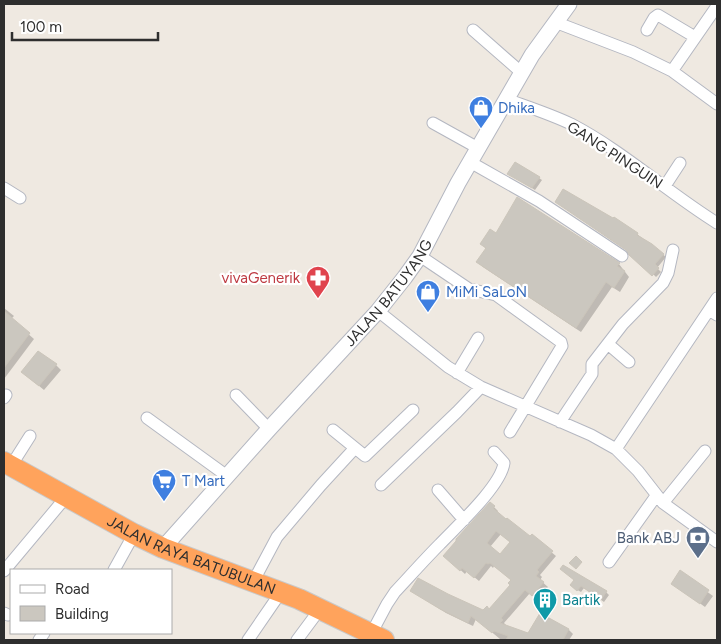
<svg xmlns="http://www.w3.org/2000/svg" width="721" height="644" font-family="Figtree,sans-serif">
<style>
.shadow{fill:#0003;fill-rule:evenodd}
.building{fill:#cbc7bf;stroke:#cbc5ba;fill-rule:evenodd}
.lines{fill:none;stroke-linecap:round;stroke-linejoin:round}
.street-casing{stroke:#b4b7c1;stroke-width:13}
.secondary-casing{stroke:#b4b7c1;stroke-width:17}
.highway-casing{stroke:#c9c9c9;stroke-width:22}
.street{stroke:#fff;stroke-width:11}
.secondary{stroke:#fff;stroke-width:15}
.highway{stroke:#ffa35c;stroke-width:20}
.labels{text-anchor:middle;stroke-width:4.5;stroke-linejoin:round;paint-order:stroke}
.shop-label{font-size:15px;fill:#366cbe;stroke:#fff;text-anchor:start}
.street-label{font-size:15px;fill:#2e2e2e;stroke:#fff}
.health-label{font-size:15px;fill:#be3a42;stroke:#fff;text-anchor:end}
.service-label{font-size:15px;fill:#4e5e75;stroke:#fff;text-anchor:end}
.culture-label{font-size:15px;fill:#0d838f;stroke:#fff;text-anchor:start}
</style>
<rect width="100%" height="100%" fill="#efe9e1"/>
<!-- shadow -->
<path class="shadow" d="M509,174L539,178L542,180L535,190Z
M556,202L637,234L666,257L657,268L661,272L656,277L631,252Z
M496,235L619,264L629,277L620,292L612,287L581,332L483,267L478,262L486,249L481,243Z
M4,308L14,316L11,319L34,339L4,379Z
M56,365L61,370L44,390L22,372Z
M494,507L498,511L497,513L530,538L532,536L556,556L540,575L542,577L540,580L548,587L537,599L530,593L504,623L506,625L505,626L529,635L541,614L569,630L573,634L569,640H499L500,639L476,619L473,626L446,613L412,591L484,612L490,610L511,585L512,580L494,566L493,568L491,566L479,581L467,571L465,574L445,556ZM501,534L511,543L500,556L490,547Z
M563,566L606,592L609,595L604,602L584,588L581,592L574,588L575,580Z
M680,572L713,596L705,607L672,583Z"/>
<!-- building -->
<path class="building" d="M515,162L540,177L532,188L507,174Z
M563,189L613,218L614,217L638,233L637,235L652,244L664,254L655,264L659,268L652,276L629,255L626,250L555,202Z
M517,197L620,263L617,266L625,271L614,288L606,282L576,328L476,262L486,248L480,244L490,229L496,233Z
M4,311L30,333L4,368Z
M38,351L57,364L39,386L21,372Z
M490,502L495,506L493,508L506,519L507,518L530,536L532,534L553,551L537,570L539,572L536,576L544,582L532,596L525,590L501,618L503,620L500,623L528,633L540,613L569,629L563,640H506L508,636L494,631L492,633L471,616L468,623L440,609L410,591L418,578L448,594L483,610L487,606L489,609L510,585L508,583L511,580L490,563L488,564L486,563L474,578L462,568L460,571L443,556L456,541V539ZM496,531L510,542L500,554L487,543Z
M576,556L582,562L576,569L569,563Z
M563,565L607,591L601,600L581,586L577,591L570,585L574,580L560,569Z
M680,570L709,590L700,604L671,584Z"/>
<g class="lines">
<defs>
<path id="street" d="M555,22L633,52L672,71L717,104
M473,30L522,73
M647,30L654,18L658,15L695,37
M672,71L717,6
M506,99C528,107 550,114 571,124C623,151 667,192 717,223
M433,123L478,148
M470,162L539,201L622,256
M665,186L680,163
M4,188L20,198
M420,256L469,289L496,295L561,342L562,346L510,432
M709,310L717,298
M378,311L448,367L481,387L591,435L616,449L638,471L663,503L717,542
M608,344L629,362
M457,373L478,338
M236,395L269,429
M4,398L6,395
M147,418L227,476
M560,422L592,374V364L623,324L663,283L668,273L673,250
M333,430L365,456L413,410
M616,449L709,310L717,315
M11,466L30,436
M381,485L457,412L481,387
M438,490L464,520
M663,503L705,451
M609,562L656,496
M114,570L134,534
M4,571L66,497
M253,582L277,537L321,485L355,448
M4,613L8,615
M371,634L387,604L395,592C410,576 425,559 440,544C456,527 501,486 504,463L494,452
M39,640L44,633
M248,640L281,592
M297,640L320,609"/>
<g id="secondary">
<path id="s1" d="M163,548L269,429L378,311L405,277L420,256L458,183L532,55L569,4"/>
</g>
<g id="highway">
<path id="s2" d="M4,462L134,534L163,548L299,599L384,640"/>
</g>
</defs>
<!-- street casing -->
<use href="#street" class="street-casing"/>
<!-- secondary casing -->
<use href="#secondary" class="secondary-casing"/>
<!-- highway casing -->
<use href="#highway" class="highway-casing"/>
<!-- street -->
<use href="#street" class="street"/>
<!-- secondary -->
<use href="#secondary" class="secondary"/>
<!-- highway -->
<use href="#highway" class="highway"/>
</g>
<!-- icons -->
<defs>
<symbol id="shop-pin" viewBox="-11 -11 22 30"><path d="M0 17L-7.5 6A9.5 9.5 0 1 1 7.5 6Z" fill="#3f7fe0" stroke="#fff"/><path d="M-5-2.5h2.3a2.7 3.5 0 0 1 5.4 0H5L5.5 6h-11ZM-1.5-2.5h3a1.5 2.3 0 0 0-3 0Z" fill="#fff"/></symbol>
<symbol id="pharmacy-pin" viewBox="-11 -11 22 30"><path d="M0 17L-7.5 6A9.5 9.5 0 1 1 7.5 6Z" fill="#e0444e" stroke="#fff"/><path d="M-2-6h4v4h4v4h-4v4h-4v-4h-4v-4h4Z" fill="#fff"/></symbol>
<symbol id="supermarket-pin" viewBox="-11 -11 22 30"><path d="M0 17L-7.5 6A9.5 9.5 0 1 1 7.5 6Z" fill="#3f7fe0" stroke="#fff"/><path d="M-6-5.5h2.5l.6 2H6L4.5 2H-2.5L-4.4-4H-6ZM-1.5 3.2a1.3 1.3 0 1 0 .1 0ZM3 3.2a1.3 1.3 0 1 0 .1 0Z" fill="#fff"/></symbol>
<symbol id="bank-pin" viewBox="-11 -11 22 30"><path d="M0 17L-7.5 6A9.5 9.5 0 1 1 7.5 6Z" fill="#5c6f8a" stroke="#fff"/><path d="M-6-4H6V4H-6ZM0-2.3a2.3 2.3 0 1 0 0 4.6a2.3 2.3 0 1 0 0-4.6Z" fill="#fff"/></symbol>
<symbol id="building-pin" viewBox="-11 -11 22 30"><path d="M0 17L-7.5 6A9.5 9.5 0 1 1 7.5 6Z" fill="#0f9aa8" stroke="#fff"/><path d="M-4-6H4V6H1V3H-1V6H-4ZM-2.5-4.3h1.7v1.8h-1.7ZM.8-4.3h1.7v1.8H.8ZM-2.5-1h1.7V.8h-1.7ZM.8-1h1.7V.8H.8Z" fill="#fff"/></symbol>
</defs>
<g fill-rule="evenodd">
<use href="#shop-pin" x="467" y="94" width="28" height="38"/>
<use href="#pharmacy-pin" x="304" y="264" width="28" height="38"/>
<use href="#shop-pin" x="414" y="278" width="28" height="38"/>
<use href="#supermarket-pin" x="150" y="467" width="28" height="38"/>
<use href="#bank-pin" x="684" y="524" width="28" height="38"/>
<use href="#building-pin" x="531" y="586" width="28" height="38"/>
</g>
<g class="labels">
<!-- shop labels -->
<g class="shop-label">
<text x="498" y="113">Dhika</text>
<text x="446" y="297">MiMi SaLoN</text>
<text x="182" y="486">T Mart</text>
</g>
<!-- street labels -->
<g class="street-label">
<text transform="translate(615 155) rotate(33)" y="5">GANG PINGUIN</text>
<text dy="5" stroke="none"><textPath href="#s1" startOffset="341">JALAN BATUYANG</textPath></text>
<text dy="5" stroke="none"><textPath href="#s2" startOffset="210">JALAN RAYA BATUBULAN</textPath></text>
</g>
<!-- health labels -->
<g class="health-label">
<text x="300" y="283">vivaGenerik</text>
</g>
<!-- service labels -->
<g class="service-label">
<text x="680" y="543">Bank ABJ</text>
</g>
<!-- culture labels -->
<g class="culture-label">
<text x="562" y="605">Bartik</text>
</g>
</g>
<!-- border -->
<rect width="721" height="644" fill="none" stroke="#2e2e2e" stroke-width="10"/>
<!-- legend -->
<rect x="10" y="569" width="162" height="65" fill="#ffffff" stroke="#ababab"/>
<rect x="20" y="585" width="25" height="8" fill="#ffffff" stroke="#ababab"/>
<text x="55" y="594" font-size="15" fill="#2e2e2e">Road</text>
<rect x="20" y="606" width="25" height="15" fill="#cbc7bf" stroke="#ababab"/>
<text x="55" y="619" font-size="15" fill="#2e2e2e">Building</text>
<!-- scale -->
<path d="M12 32v8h146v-8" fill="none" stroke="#2e2e2e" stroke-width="2.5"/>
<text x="20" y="32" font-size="15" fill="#2e2e2e" stroke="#ffffff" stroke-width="4" paint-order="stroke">100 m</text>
</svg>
